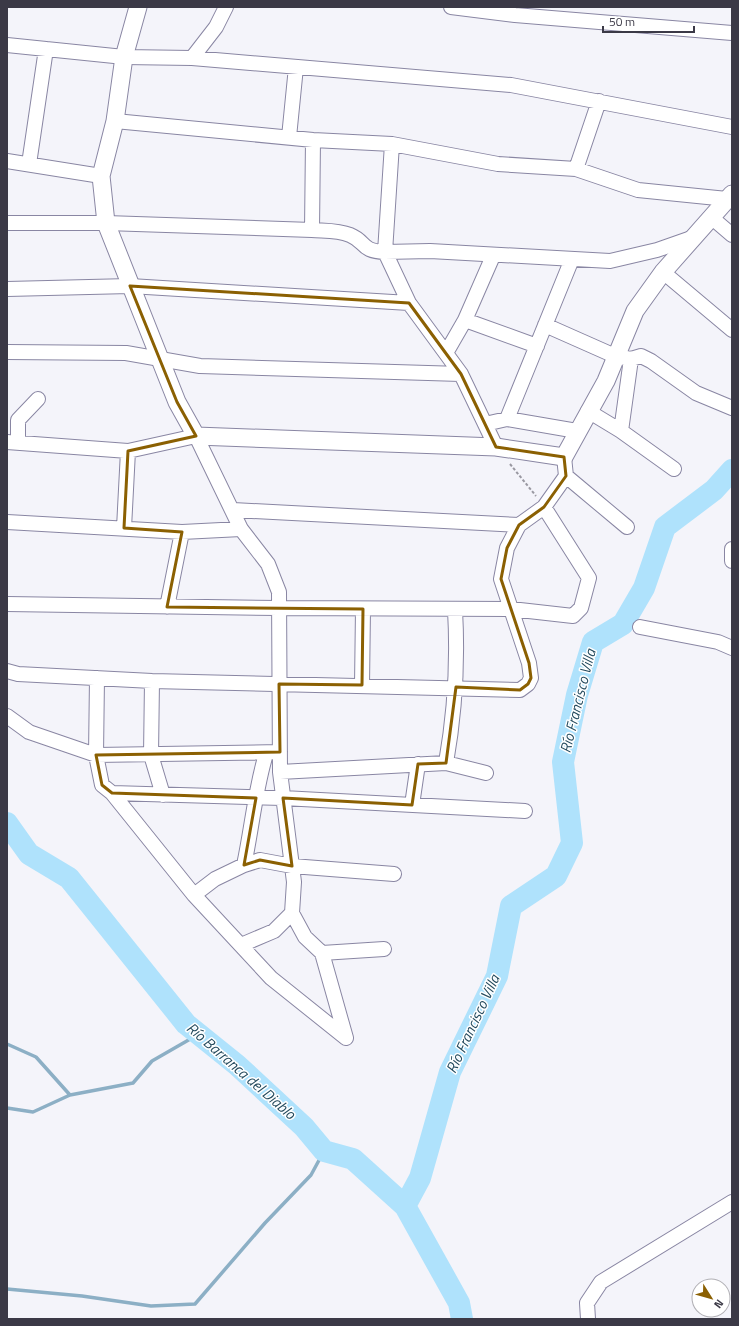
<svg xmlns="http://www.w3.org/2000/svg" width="739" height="1326" font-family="'Titillium Web',sans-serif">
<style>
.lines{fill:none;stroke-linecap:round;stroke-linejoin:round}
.stream{stroke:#8cafc5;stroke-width:3.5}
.river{stroke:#afe2fc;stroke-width:22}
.minor-casing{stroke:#8986a3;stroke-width:16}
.major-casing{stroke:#8986a3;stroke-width:19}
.path{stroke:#9998a1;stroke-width:2;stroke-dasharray:3 2;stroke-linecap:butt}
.minor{stroke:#fff;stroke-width:14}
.major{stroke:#fff;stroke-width:17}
.marked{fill:none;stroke:#8b6002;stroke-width:3;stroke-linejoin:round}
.labels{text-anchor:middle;stroke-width:3;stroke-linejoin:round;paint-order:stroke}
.water-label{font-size:15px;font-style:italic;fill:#244b5e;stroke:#fff}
</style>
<rect width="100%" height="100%" fill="#f4f4fa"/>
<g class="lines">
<!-- stream -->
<path class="stream" d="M7,1044L36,1057L70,1095L133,1083L152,1061L199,1034
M7,1108L33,1112L70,1095
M7,1289L82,1296L151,1306L195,1304L265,1223L311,1175L324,1151"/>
<!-- river -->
<path class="river" d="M7,823L29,854L69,878L186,1024L237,1065L304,1127L324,1151L353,1159L405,1206L459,1303L462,1319
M405,1206L420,1178L450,1072L497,976L511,906L556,876L572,843L563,762L577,695L593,642L623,624L644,588L665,527L714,490L732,470"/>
<defs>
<path id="minor" d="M451,7L515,15L732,33
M7,45L124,57L192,58L511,85L732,127
M192,58L216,27L226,7
M115,121L313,140L392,144L498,164L576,169L638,190L727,199
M289,137L296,67
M392,144L385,252L430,251L610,261L657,250L694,237
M7,161L101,176
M29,164L46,49
M576,169L599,101
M711,217L732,235
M7,223H106L312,230C324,231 338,230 350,235C367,242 360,251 385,252L409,303L461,374L496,447
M312,230L313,140
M663,272L732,330
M7,289L130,286L409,303
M465,320L537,346
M545,325L615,356L631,359L641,356L651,361L696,393L732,408
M7,352L126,353L200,366L461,374
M446,353L465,320L493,256
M588,411L621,431L674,469
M507,419L572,259
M485,424L507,419L577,431
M621,431L631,359
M7,442L128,451L196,436L241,529L268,564L279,592L280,772L294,882L292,913L305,937L322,953L346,1038
M18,443V420L38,399
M566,476L627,527
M233,510L519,525
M7,522L182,532L241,529
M124,528L128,451
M732,549V561
M7,604L278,608L511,609L573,616L581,608L589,578L544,507
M167,607L182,532
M640,627L718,642L732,648
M7,671L18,674L152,681L520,690L528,684L531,678L529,663L501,579L507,548L519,525L544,507L566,476L564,457
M97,678L96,755L280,752
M152,681L151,755L163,795
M362,685L363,609
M7,716L29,732L96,755L102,785L112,793L194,895L271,978L346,1038
M446,763C455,712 458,662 455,610
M280,772L446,763L486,773
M112,793L283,798L525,811
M412,805L418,764
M244,865C252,828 255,790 266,754
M194,895L215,879L244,865L260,860L292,866L394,874
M241,945L274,931L292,913
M322,953L384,949
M588,1319L587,1303L601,1282L732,1202"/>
<path id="major" d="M138,7L124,57L115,121L101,176L106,223L177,402L196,436L496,447L564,457L606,381L635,311L663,272L732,194"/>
</defs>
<!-- minor casing -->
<use href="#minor" class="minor-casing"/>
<!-- major casing -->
<use href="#major" class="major-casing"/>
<!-- path -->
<path class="path" d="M510,464L536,496"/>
<!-- minor -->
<use href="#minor" class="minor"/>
<!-- major -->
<use href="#major" class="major"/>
</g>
<!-- marked area -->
<path class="marked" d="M130,286L409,303L461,374L496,447L564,457L566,476L544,507L519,525L507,548L501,579L529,663L531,678L528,684L520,690L456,687L446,763L418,764L412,805L283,798L292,866L260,860L244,865L256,798L112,793L102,785L96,755L280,752L279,684L362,685L363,609L167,607L182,532L124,528L128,451L196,436L177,402Z"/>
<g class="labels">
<!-- water labels -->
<g class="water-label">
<text transform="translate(578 701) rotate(-76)" y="5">Río Francisco Villa</text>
<text transform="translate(473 1024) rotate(-65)" y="5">Río Francisco Villa</text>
<text transform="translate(241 1071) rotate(41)" y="5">Río Barranca del Diablo</text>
</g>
</g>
<!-- border -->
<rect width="739" height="1326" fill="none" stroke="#3b3946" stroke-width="16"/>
<!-- north arrow -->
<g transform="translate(711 1298) rotate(127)"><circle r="19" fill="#ffffff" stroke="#b1b0b5"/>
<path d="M0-3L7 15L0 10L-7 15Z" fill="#8b6002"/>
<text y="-6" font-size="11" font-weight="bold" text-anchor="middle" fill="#3b3946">N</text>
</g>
<!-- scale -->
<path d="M603 26v6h91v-6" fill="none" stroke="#3b3946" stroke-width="2"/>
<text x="609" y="26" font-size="12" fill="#3b3946" stroke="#ffffff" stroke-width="3" paint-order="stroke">50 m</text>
</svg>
